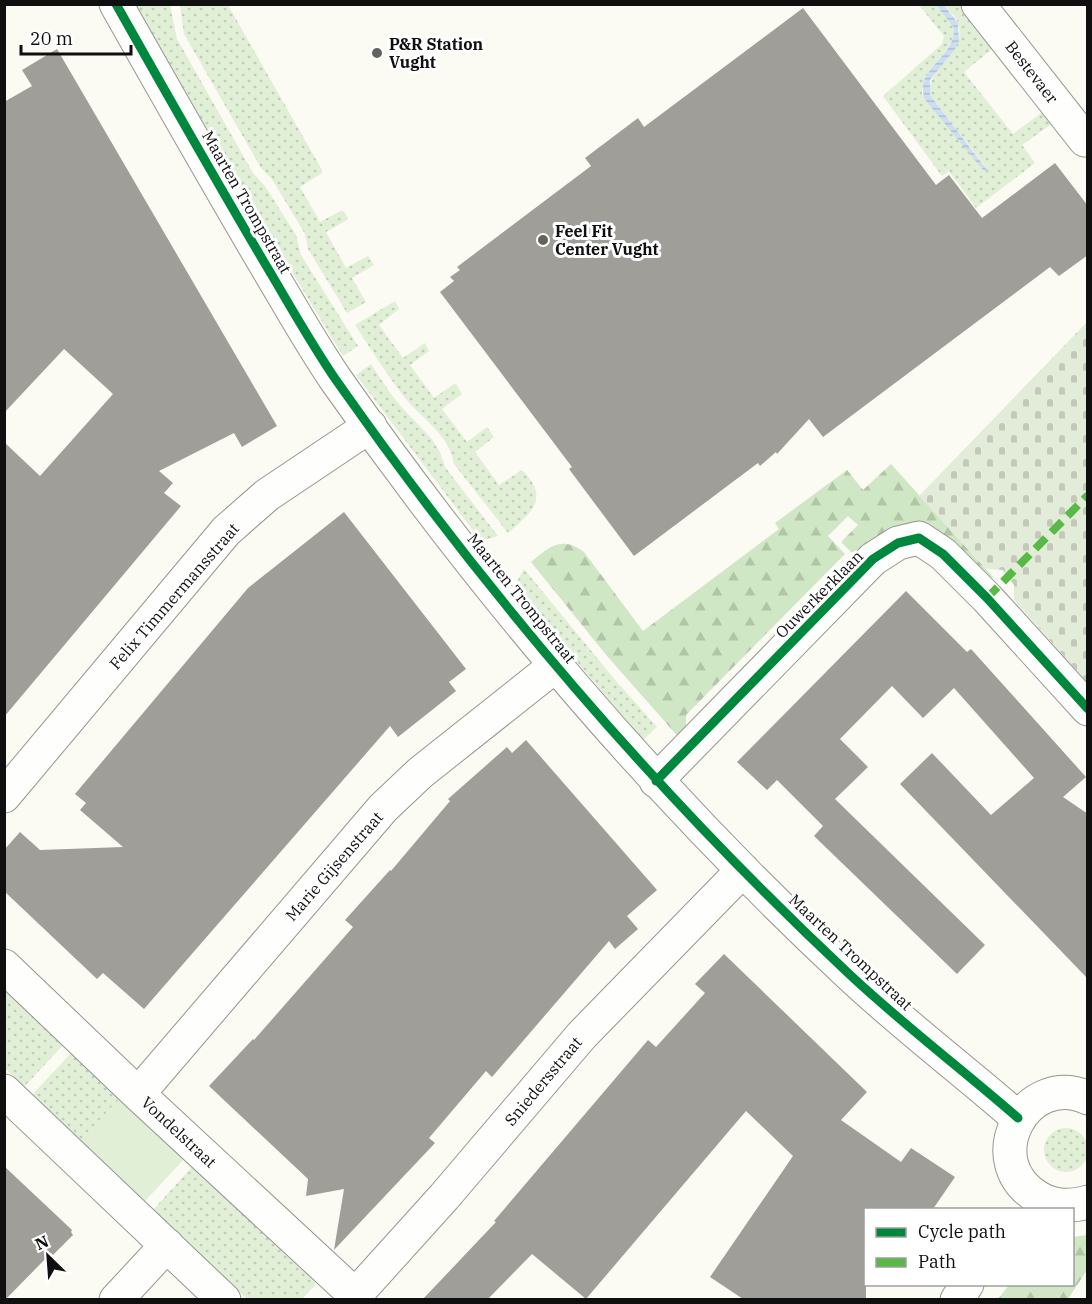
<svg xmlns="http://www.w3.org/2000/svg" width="1092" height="1304" font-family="'IBM Plex Serif',serif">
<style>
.grass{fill:url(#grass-dots)}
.forest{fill:url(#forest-firs)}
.cemetery{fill:url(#cemetery-stones)}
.park{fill:#e0efd6}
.water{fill:url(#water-rules)}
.building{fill:#9f9e99}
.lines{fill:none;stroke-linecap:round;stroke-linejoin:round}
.minor-casing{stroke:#959592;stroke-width:35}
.minor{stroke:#fefefd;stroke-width:33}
.quiet{stroke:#58b947;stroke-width:8;stroke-dasharray:15 8;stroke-linecap:butt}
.cycleway-casing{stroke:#fff;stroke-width:13}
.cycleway{stroke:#00873e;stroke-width:9}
.poi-dot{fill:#62625f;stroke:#fff;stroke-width:2}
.labels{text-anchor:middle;stroke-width:6;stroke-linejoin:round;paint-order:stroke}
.poi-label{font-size:16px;font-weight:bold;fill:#0f0f0f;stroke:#fff;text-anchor:start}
.street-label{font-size:16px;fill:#0f0f0f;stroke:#fff}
</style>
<defs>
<pattern id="grass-dots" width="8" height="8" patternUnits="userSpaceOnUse" patternTransform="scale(1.5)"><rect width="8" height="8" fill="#e0efd6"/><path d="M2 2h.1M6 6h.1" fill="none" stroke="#bfccb6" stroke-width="1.8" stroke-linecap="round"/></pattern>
<pattern id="forest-firs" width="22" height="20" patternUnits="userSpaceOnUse" patternTransform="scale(1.5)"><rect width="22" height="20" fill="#cfe7c4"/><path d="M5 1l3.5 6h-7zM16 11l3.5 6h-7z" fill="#b1c5a7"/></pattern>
<pattern id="cemetery-stones" width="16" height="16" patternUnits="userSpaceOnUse" patternTransform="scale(1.5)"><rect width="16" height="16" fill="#e3ecd9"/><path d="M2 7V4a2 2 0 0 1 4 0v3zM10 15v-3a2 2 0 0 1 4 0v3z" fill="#c2c9b9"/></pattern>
<pattern id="water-rules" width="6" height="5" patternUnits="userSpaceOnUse" patternTransform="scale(1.5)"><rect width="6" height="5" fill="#cddef3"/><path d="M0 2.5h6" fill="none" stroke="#afbdcf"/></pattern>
</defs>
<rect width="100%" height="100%" fill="#fbfbf4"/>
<!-- grass -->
<path class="grass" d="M135,5H170L177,39L253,173L265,186L296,235L301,255L358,346L343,356L250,203Z
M180,5H228L322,170V173L300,187L320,222L342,210L348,218L347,220L326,232L346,268L368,256L374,265L352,278L366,302L347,313L308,249L305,234L272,179L261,168L184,34Z
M919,5H936L954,28C954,55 921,67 922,94L987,169L930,95C926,66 968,54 958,23C957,17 948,10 944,5H968L998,44L964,72L1013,134L1048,108L1057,120L1022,145L1035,163L976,208L949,171L942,176L883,96L942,44L944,36Z
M395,301L399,309L379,325L403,358L425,343L429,351L410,365L434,398L454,384H456L462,394L442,409L467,442L487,427L494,437L475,452L499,485L522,470C551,498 531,513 508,533L454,464C450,435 422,419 405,398C387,375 371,349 355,325Z
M371,364C380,377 388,391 398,403C416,425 438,437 445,467L498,536L481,541L356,375Z
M524,569L616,681L657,727L643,740L577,662L515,585Z
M4,986L65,1043L24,1087L5,1068Z
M73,1051L121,1097L80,1141L32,1095Z
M1044 1150a22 22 0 1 1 44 0a22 22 0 1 1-44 0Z
M193,1166L309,1275L316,1284L302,1299H247L153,1210Z"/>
<!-- forest -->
<path class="forest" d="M891,464L993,577L980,579L936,533L863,553L851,552L842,543V541L858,525L848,516L828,536L845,554L686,715V732L682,741L607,656L531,562C549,547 561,535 584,552L643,631L779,529L775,523L847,470L863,490Z
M1087,1235V1270L1068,1299H998L1009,1285L1072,1284L1073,1237Z"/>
<!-- cemetery -->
<path class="cemetery" d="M1087,322V682L1014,600V585L1003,570L986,569L919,496Z"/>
<!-- park -->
<path class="park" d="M121,1097L185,1158L144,1202L80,1141Z"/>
<!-- water -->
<path class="water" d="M936,5H944L958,23L959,41L955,49L930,80V95L987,170L984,171L926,101C911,70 955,59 954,28Z"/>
<!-- building -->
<path class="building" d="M803,8L936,185L949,175L982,218L1055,163L1088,206V255L1059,276L1050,267L823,437L809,419L777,454L776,452L760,466L758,463L634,556L569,469L572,467L440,292L454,281L450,277L460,270L457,267L591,166L585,158L638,118L644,127Z
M57,49L277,426L242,447L234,433L159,471L173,483L164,493L181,506L4,717V442L40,476L113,394L64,349L4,413V102L32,86L22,70Z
M344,512L466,669L449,682L456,691L398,737L390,726L144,1009L103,973L97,979L4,891V850L20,832L40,850L123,847L80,810L86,803L75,794L248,588Z
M906,591L967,652L971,649L1086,777L1063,797L1088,814V979L900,784L932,753L991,815L1034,778L954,688L923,718L892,686L840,739L868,767L835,799L985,945L957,974L814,836L823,826L777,780L767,790L737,762Z
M526,740L657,890L627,916L638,929L615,949L609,941L492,1077L486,1071L429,1138L435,1143L334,1250L344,1189L306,1196L308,1179L209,1086L253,1039L254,1040L353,927L345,920L390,870L391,871L450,801L448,799L507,747L512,753Z
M724,954L867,1092L841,1120L901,1162L911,1148L955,1177L933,1209H866V1299H743L710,1277L793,1156L746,1111L586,1299L532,1254L488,1299H423L496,1222L494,1221L648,1040L656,1047L705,993L695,984Z
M4,1166L72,1230L71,1232L73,1235L53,1255L51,1253L6,1299H4Z"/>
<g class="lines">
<defs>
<path id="minor" d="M116,4C165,91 214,177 264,262C288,302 310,342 336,380C486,594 657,794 847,972C902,1024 962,1069 1018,1118
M978,4L1085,140
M656,781L873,559L898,543L919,538L943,554L987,598L1088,709
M4,796L226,531L267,495L370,426
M4,966L138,1094L355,1295
M4,1091L224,1300
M138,1094L383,808L420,773L556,665
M1088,1098C1026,1069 976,1162 1039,1198C1055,1207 1070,1207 1088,1202
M116,1300L167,1245
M351,1300L444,1197L582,1035L743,870
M957,1300L967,1284"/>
</defs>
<!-- minor casing -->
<use href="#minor" class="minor-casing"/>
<!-- minor -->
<use href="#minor" class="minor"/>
<!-- quiet -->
<path class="quiet" d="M987,598L1088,495"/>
<defs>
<path id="cycleway" d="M116,4C165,91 214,177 264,262C288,302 310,342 336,380C486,594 657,794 847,972C902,1024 962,1069 1018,1118
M656,781L873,559L898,543L919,538L943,554L987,598L1088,709"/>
</defs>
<!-- cycleway casing -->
<use href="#cycleway" class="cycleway-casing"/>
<!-- cycleway -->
<use href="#cycleway" class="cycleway"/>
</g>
<!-- markers -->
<g class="poi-dot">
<circle cx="377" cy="53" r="6"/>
<circle cx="543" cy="240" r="6"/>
</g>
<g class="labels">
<!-- poi labels -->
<g class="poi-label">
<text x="389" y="50">P&amp;R Station<tspan x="389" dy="18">Vught</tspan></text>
<text x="555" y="237">Feel Fit<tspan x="555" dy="18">Center Vught</tspan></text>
</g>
<!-- street labels -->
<g class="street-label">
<text transform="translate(1032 72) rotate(52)" y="6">Bestevaer</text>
<text transform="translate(247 202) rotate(60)" y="6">Maarten Trompstraat</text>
<text transform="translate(819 594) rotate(-45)" y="6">Ouwerkerklaan</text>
<text transform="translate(174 596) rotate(-49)" y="6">Felix Timmermansstraat</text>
<text transform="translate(522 598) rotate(51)" y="6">Maarten Trompstraat</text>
<text transform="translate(334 866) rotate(-49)" y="6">Marie Gijsenstraat</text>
<text transform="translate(851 952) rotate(43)" y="6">Maarten Trompstraat</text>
<text transform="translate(543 1081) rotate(-50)" y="6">Sniedersstraat</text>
<text transform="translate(179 1132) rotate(43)" y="6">Vondelstraat</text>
</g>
</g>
<!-- border -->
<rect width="1092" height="1304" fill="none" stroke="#0f0f0f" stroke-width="12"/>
<!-- legend -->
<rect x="864" y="1208" width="210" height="78" fill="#ffffff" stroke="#9f9f9f" stroke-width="1.5"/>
<rect x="876" y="1228" width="30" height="9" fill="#00873e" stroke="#9f9f9f" stroke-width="1.5"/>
<text x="918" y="1238" font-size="18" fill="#0f0f0f">Cycle path</text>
<rect x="876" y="1258" width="30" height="9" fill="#58b947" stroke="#9f9f9f" stroke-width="1.5"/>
<text x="918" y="1268" font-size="18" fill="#0f0f0f">Path</text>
<!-- north arrow -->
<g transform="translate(48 1256) rotate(335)" stroke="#ffffff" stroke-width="4.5" paint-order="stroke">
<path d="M0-4.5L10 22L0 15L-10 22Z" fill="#0f0f0f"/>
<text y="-9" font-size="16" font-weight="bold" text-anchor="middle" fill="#0f0f0f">N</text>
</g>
<!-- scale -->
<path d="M21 45v9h110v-9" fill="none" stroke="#0f0f0f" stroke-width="3"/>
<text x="30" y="45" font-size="18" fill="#0f0f0f" stroke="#ffffff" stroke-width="4.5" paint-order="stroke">20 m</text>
</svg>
